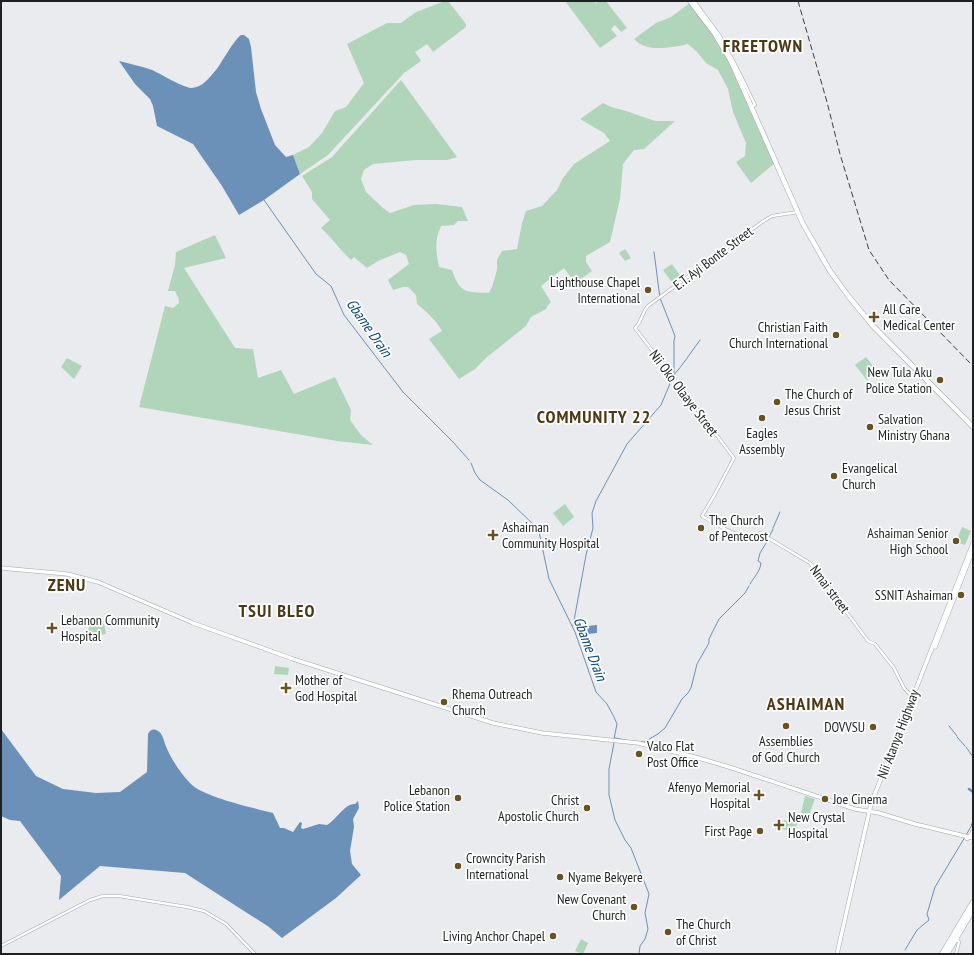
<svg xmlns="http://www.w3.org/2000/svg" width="974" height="955" font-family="'PT Sans Narrow',sans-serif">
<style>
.green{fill:#b1d5ba}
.water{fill:#6c91b9}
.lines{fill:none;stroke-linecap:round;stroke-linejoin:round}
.stream{stroke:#6c91b9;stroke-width:1}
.river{stroke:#6c91b9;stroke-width:2.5}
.minor-casing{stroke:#a3a5a8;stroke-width:3.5}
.major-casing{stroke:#a3a5a8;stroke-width:4.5}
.highway-casing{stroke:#a3a5a8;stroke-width:5.5}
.minor{stroke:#fff;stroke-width:2.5}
.major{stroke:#fff;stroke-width:3.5}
.highway{stroke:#fff;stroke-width:4.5}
.rail{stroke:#3e3f40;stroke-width:1;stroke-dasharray:6 3;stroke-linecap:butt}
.poi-dot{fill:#6a5122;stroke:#fff;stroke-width:1.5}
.labels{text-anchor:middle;stroke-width:3.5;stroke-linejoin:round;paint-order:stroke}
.street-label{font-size:14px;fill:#1f2021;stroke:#fff}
.poi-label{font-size:14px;fill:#1f2021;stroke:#fff;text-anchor:start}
.water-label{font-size:15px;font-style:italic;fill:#0a4578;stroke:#fff}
.district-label{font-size:18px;font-weight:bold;letter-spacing:1px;fill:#4c3913;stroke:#fff}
</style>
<rect width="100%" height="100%" fill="#e9ebee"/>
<!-- green -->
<path class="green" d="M445,1H448L466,24V27L433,52L427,44L415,52L421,61L404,73L328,155L300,174L293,155L309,147L322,133L335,111L346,107L364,83L347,44L387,23H401L416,12Z
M565,1H592L596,3L599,1H606L627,28L621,32L615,25L611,29L617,36L600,48Z
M690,3L702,17L728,58L775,163L751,183L736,162L745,156L746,143L733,112L728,89L718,70L706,63L697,52L688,44C674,47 656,51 642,45C639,44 637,41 634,39L656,23L671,17Z
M401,80L457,157L447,160H416L373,164L364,170L361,179L366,192L383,208L390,213L414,205L436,204L462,207L468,221H458L454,225L441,226C434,241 436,251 439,267L452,270C460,294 466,292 489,293L492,287L497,270V260L502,251L517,249L522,223L526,211L542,206L557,190L563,178L574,164L610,141L604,133L580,119L603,103L611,107L626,111L655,121H675L644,149L634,150L623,164L620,199L610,242L586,256V262L592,271L575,283L564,268L541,286L551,302L548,305L546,309L531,317L526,326L487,357L475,369L459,379L429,339L442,331C436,320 427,312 417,304L416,295L408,287H403L393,290L388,280L409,264L406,255L400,252L378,261L367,268L354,257L351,260C340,250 332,238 321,228L330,220L312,199V192L302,176L332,157Z
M215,235L226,258L184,268L235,348L253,349L258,378L281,370L294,394L335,377L351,410L350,420L361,435L373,445L337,441L139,407L165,306L173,308L179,303L178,297L175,291H168L175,265L176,252Z
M625,249L631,258L625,261L619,253Z
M672,264L682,278L674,285L663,270Z
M866,357L877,371L867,380L855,365Z
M67,358L82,366L74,379L61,367Z
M565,504L574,517L563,526L553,513Z
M962,527L971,531L965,545L956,542Z
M89,624H104L106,634L88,636Z
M275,666L289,668L288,675L274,674Z
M805,796L815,799L809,815L801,813Z
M784,820L797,823L795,832L782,829Z
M581,939L588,943L583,954L575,951Z"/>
<!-- water -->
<path class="water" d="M241,35H244L249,39L251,47L256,92L261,109L275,145L286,157L293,155L300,174L264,200L239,215L222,186L193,144L157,126L153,106L150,99L135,84L119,61C130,64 141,66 152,70C161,74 182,87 191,88C202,88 209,78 216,70C223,61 233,41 241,35Z
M597,625V633L588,634L587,626Z
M1,729L36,776L63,789L96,793L120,792L147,772L148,734C150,730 153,728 158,731C162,733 164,740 165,744C171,759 179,771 190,783C202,797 254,808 273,813L280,828H284L293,832L300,822L302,823L301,828L303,829L319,824L327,825C336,820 345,803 355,804L358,801L359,808L353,819L354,827L350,851L352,864L361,875L336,898L282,938L269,927L185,873L100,866L59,900L61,876L20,821L10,820L1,816Z"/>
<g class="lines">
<!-- stream -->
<path class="stream" d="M264,200L316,274L331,286L344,315L403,392L453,442L469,460
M654,252L660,298L675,336L674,341V373
M673,376C683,365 691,352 700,340
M471,463L475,473L480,480L508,500L534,525L539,532L549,579L575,632L596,692L607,704L614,717L617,724L614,739
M773,528L780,512
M769,537L773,529
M750,584C754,577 760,572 761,563L758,561L760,553L768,540
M573,626L586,555L593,528L592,513L596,501L627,444L661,405L672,379
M949,726L957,736
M957,737L965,746
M615,738L631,741
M641,742H644L658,734L665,728L682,699L688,693L691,688L697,664L709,643V639L719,619L745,593L749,586
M614,743L609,769V795L615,820L625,840L631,848L649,894L645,913L648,929L645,939L640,946L639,954
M966,747L973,757
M966,835L972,825
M905,950L917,930L929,920L927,914L935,887L965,837"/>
<!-- river -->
<path class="river" d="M969,789L973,792
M972,825L973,823"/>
<defs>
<path id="minor" d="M694,1L720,36L740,74L755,105L751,107
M639,323L635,328L734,458L715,494L702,516C712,522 745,542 756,538L760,533L810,563L868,641L875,644L894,668L904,688L914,699
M639,323L645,310L648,306L762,222L772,216L798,212
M1,946L90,900L103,896H119L187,907L204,911L226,924L255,954
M956,954L959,942L956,938"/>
<path id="major" d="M1,568L67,574L98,582L193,623L293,659L493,723L542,733L638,743L695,757L729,767L855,809L879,813L915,824L973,838
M935,647L973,550
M837,954L871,804L973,543"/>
<path id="highway" d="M690,1L715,34L731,61L803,224L830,271L849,297L873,326L973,427
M967,838L971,836L973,832
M942,954L973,902
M947,954L973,910"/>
</defs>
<!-- minor casing -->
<use href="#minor" class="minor-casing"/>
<!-- major casing -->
<use href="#major" class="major-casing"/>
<!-- highway casing -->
<use href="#highway" class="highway-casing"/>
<!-- minor -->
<use href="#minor" class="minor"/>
<!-- major -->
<use href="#major" class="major"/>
<!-- highway -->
<use href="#highway" class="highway"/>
<!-- rail -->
<path class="rail" d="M798,1L827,102L840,154L869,250L889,280L973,366"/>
</g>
<!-- markers -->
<g class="poi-dot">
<circle cx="648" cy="290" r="4"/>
<path d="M872 311h4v4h4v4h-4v4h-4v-4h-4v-4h4z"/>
<circle cx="836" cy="335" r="4"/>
<circle cx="940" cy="380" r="4"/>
<circle cx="777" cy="402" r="4"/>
<circle cx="762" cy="418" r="4"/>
<circle cx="870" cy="427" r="4"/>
<circle cx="834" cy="476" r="4"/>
<circle cx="701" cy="528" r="4"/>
<path d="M491 529h4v4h4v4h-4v4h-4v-4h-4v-4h4z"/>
<circle cx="956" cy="541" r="4"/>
<circle cx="961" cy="595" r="4"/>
<path d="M50 622h4v4h4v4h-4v4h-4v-4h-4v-4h4z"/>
<path d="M284 682h4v4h4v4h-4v4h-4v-4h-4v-4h4z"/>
<circle cx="444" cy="702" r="4"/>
<circle cx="786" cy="726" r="4"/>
<circle cx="873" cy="727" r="4"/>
<circle cx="639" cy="754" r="4"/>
<path d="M757 789h4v4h4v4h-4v4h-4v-4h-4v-4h4z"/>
<circle cx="458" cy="798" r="4"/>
<circle cx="825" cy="799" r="4"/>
<circle cx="587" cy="808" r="4"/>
<path d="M777 819h4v4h4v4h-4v4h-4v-4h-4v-4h4z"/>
<circle cx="760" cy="831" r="4"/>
<circle cx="458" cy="866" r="4"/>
<circle cx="560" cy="877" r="4"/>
<circle cx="634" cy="907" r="4"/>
<circle cx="668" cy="932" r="4"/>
<circle cx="553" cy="936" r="4"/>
</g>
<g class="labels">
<!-- street labels -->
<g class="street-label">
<text transform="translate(713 258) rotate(-37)" y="5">E.T. Ayi Bonte Street</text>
<text transform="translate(684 393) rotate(53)" y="5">Nii Oko Olaaye Street</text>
<text transform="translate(830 589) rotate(53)" y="5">Nmai street</text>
<text transform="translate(898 734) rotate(-69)" y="5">Nii Atanya Highway</text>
</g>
<!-- poi labels -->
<g class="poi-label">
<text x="640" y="287" text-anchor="end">Lighthouse Chapel<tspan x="640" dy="16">International</tspan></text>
<text x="883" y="314">All Care<tspan x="883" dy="16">Medical Center</tspan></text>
<text x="828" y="332" text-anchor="end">Christian Faith<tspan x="828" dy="16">Church International</tspan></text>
<text x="932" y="377" text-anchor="end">New Tula Aku<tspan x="932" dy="16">Police Station</tspan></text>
<text x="785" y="399">The Church of<tspan x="785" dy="16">Jesus Christ</tspan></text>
<text x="878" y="424">Salvation<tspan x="878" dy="16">Ministry Ghana</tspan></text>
<text x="762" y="438" text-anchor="middle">Eagles<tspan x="762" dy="16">Assembly</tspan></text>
<text x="842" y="473">Evangelical<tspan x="842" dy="16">Church</tspan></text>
<text x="709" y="525">The Church<tspan x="709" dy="16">of Pentecost</tspan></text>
<text x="502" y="532">Ashaiman<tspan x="502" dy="16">Community Hospital</tspan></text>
<text x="948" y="538" text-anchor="end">Ashaiman Senior<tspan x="948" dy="16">High School</tspan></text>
<text x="953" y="600" text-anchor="end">SSNIT Ashaiman</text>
<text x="61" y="625">Lebanon Community<tspan x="61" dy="16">Hospital</tspan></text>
<text x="295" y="685">Mother of<tspan x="295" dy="16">God Hospital</tspan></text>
<text x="452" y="699">Rhema Outreach<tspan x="452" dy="16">Church</tspan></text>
<text x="865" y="732" text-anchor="end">DOVVSU</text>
<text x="786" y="746" text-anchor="middle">Assemblies<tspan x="786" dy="16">of God Church</tspan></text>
<text x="647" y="751">Valco Flat<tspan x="647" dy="16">Post Office</tspan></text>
<text x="750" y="792" text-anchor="end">Afenyo Memorial<tspan x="750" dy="16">Hospital</tspan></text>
<text x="450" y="795" text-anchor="end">Lebanon<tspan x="450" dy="16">Police Station</tspan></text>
<text x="833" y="804">Joe Cinema</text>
<text x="579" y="805" text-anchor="end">Christ<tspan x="579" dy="16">Apostolic Church</tspan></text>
<text x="788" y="822">New Crystal<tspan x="788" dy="16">Hospital</tspan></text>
<text x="752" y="836" text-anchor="end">First Page</text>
<text x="466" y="863">Crowncity Parish<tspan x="466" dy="16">International</tspan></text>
<text x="568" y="882">Nyame Bekyere</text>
<text x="626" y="904" text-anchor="end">New Covenant<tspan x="626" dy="16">Church</tspan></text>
<text x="676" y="929">The Church<tspan x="676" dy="16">of Christ</tspan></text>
<text x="545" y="941" text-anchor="end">Living Anchor Chapel</text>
</g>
<!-- water labels -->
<g class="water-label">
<text transform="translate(369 328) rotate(55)" y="5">Gbame Drain</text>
<text transform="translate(590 649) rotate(69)" y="5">Gbame Drain</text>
</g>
<!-- district labels -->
<g class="district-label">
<text x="763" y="52">FREETOWN</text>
<text x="594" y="423">COMMUNITY 22</text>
<text x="67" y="591">ZENU</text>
<text x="277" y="617">TSUI BLEO</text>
<text x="806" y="710">ASHAIMAN</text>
</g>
</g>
<!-- border -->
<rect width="974" height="955" fill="none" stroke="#1f2021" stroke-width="4"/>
</svg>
